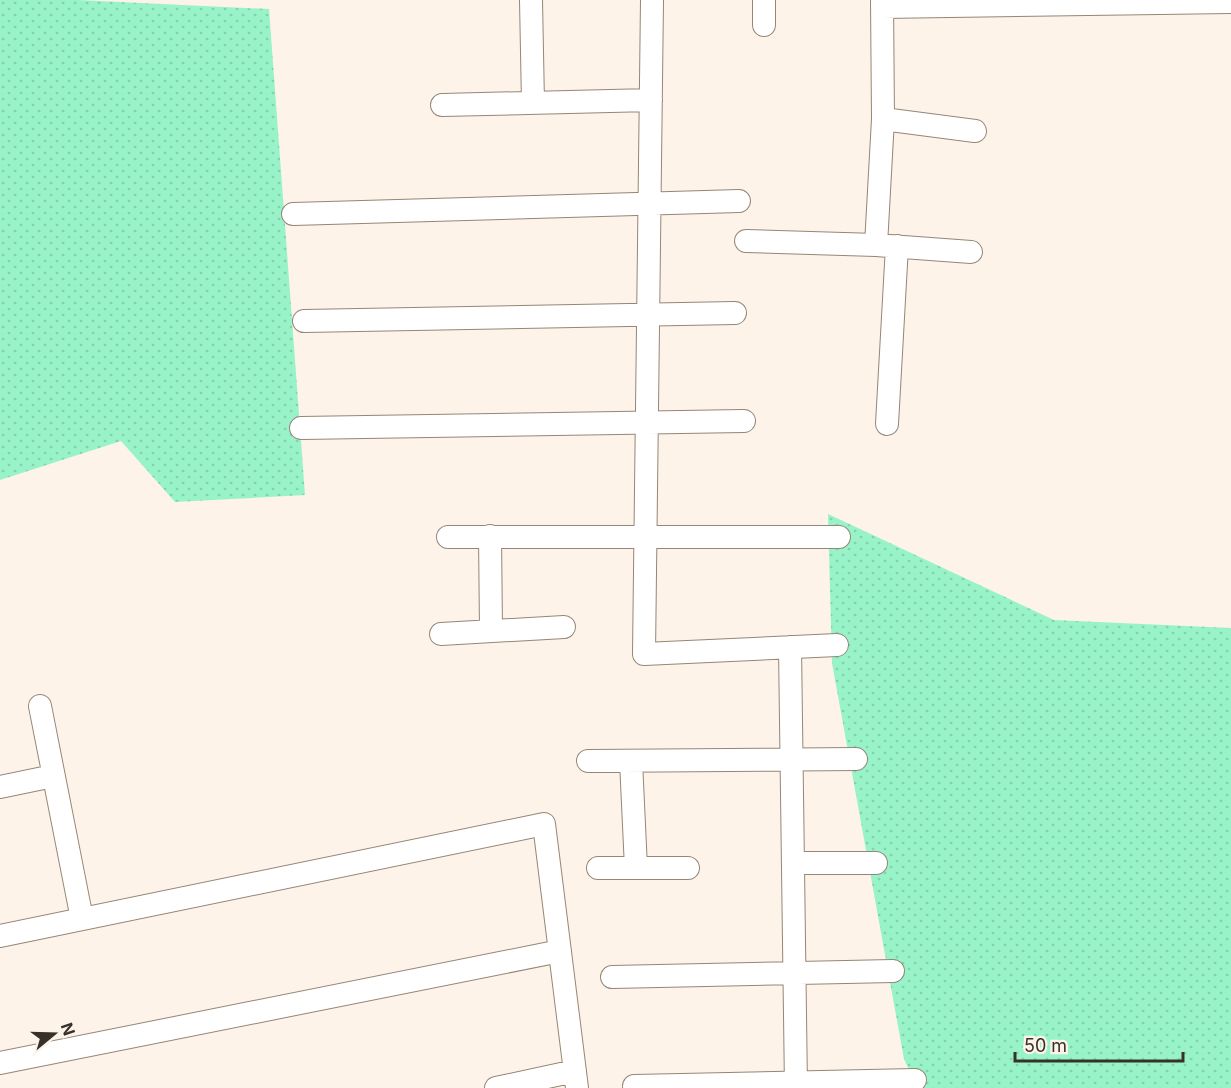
<svg xmlns="http://www.w3.org/2000/svg" width="1231" height="1088" font-family="Inter,sans-serif">
<style>
.grass{fill:url(#grass-dots)}
.lines{fill:none;stroke-linecap:round;stroke-linejoin:round}
.street-casing{stroke:#958676;stroke-width:24}
.street{stroke:#fff;stroke-width:22}
</style>
<defs>
<pattern id="grass-dots" width="8" height="8" patternUnits="userSpaceOnUse" patternTransform="scale(1.5)"><rect width="8" height="8" fill="#98f4c8"/><path d="M2 2h.1M6 6h.1" fill="none" stroke="#84d2ac" stroke-width="1.8" stroke-linecap="round"/></pattern>
</defs>
<rect width="100%" height="100%" fill="#fdf3e8"/>
<!-- grass -->
<path class="grass" d="M0,0H78L269,9L305,495L175,502L121,441L0,480Z
M828,514L1054,620L1231,628V1088H918L904,1059L832,663Z"/>
<g class="lines">
<defs>
<path id="street" d="M531,0L533,103
M652,0L644,654L837,645
M764,0V25
M882,7L1231,2
M442,105L651,100
M883,119L975,131
M293,214L739,201
M746,241L876,245L971,252
M876,245L883,119L882,0
M304,321L735,313
M887,424L897,246
M301,428L744,421
M490,536L491,630
M448,537H839
M441,634L564,627
M790,647L796,1088
M40,706L82,919
M588,761L856,759
M0,787L53,776
M793,863H876
M598,868H636L631,761
M636,868H688
M0,936L544,824L577,1088
M612,977L893,971
M0,1063L560,951
M634,1086L915,1080
M496,1088L575,1071"/>
</defs>
<!-- street casing -->
<use href="#street" class="street-casing"/>
<!-- street -->
<use href="#street" class="street"/>
</g>
<!-- north arrow -->
<g transform="translate(54 1034) rotate(71)" stroke="#fdf3e8" stroke-width="4.5" paint-order="stroke">
<path d="M0-4.5L10 22L0 15L-10 22Z" fill="#37312a"/>
<text y="-9" font-size="16" font-weight="bold" text-anchor="middle" fill="#37312a">N</text>
</g>
<!-- scale -->
<path d="M1015 1052v9h168v-9" fill="none" stroke="#37312a" stroke-width="3"/>
<text x="1024" y="1052" font-size="18" fill="#37312a" stroke="#fdf3e8" stroke-width="4.5" paint-order="stroke">50 m</text>
</svg>
